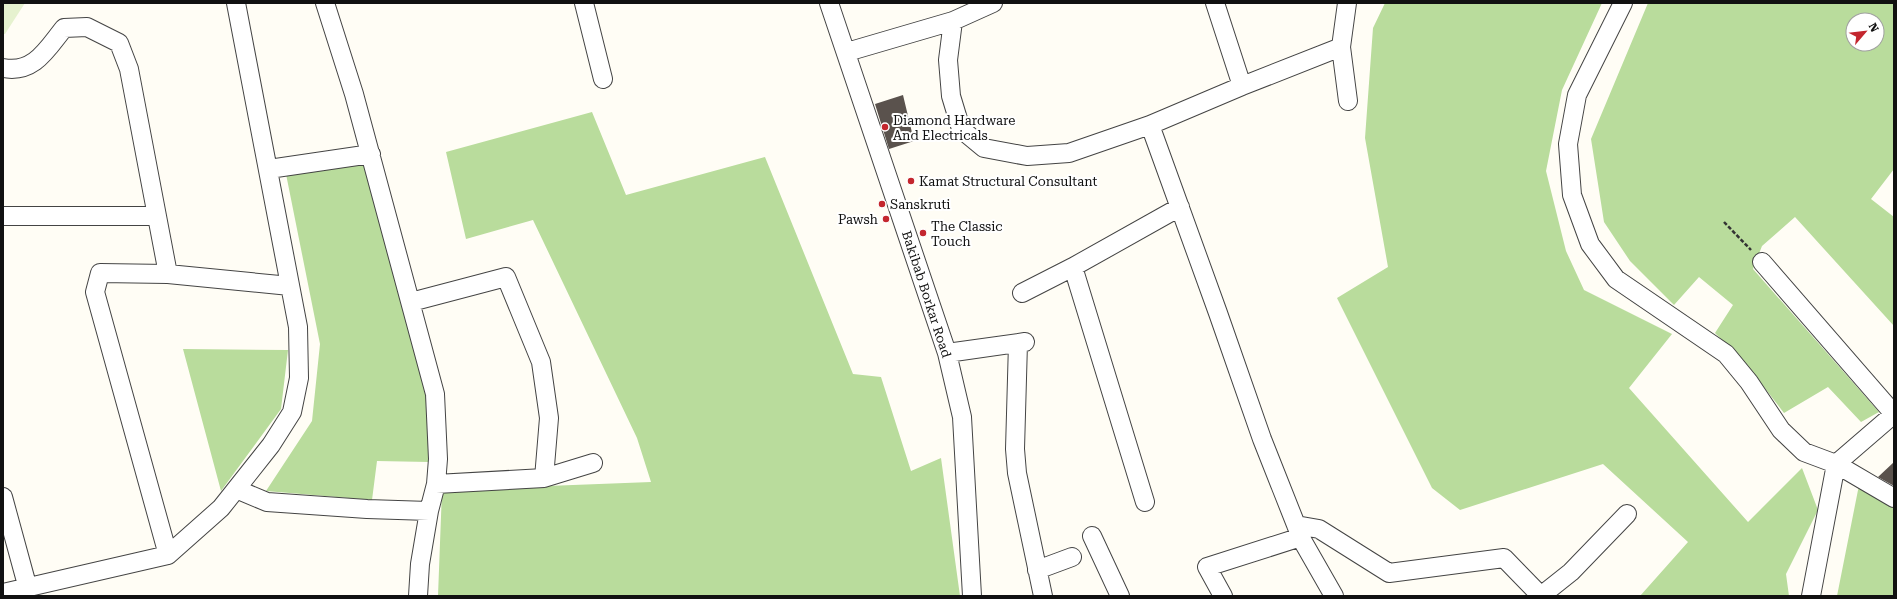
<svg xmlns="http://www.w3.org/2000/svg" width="1897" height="599" font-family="'Roboto Serif',serif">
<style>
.forest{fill:#b9dc9c;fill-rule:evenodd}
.pitch{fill:#e6f2cf}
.building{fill:#5a524d}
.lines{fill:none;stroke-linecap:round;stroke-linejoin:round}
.minor-casing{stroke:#444;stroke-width:20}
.path{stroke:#333;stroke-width:2.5;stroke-dasharray:4 2;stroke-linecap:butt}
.minor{stroke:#fff;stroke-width:18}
.poi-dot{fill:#c4262e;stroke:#fff;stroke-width:1.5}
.labels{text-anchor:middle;stroke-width:4;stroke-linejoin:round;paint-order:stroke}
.poi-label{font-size:13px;fill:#111;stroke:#fff;text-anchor:start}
.street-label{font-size:13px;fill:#111;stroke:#fff}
</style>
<rect width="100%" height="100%" fill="#fffdf5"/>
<!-- forest -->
<path class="forest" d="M1385,3H1602L1562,90L1546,171L1566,251L1584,290L1672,334L1629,388L1748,522L1802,468L1818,510L1786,574L1789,596H1640L1688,542L1603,464L1460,510L1432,488L1337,298L1388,267L1365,138L1373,28Z
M1648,3H1894V169L1871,199L1894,217V326L1795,217L1762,246L1753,269L1879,412L1861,422L1828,387L1784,413L1746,364L1715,333L1733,305L1699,277L1674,305L1630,261L1604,222L1591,139ZM1853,20H1877V44H1853Z
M592,112L626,195L765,157L853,374L881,377L911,471L941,458L960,596H438L442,490L651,482L637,438L533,220L466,239L446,152Z
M363,161L428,386L429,462L377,461L372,500L266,491L312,421L320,344L286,174Z
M183,349L288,350L281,409L221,491Z
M1860,480L1894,504V596H1837Z"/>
<!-- pitch -->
<path class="pitch" d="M3,3H25L5,34H3Z"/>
<!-- building -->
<path class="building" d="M903,95L914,141L889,149L875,104Z
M1894,462V486L1878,477Z"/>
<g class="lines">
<defs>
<path id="minor" d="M325,3L354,94L435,394L438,459L436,484L429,511L420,564L418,596
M584,3L603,79
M829,3L947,353L962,417L972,596
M1215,3L1242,86
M1347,3L1341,47L1348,101
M1623,3L1577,95L1568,144L1572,195L1590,244L1616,279L1726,354L1749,382L1781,430L1804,452L1836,464L1894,498
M953,21L948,60L951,96L961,129L984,148L1027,156L1069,153L1150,125L1218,313L1262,439L1302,540L1334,596
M847,52L953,21L993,3
M3,68C34,74 47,49 64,28L87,27L119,43L129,69L168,274
M1150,125L1242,86L1341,47
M269,169L371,154
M3,216H157
M1762,262L1894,414
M1022,293L1073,267
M411,302L506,277L541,362L549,418L544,478
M1018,343L1015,449L1017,473L1043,596
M947,353L1025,342
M436,484L544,478L593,463
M236,489L267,502L367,509L429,511
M3,497L30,596
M1145,502L1073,267L1180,207
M1296,525L1319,529L1389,573L1504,558L1541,596
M1092,536L1120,596
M168,555L95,292L100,273L168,274L290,286
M1037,570L1072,557
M3,593L168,555L221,508L271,445L292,412L299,378L298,327L236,3
M1542,595L1571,572L1627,514
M1223,596L1207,567L1301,537
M1811,596L1836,464L1894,414"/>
</defs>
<!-- minor casing -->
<use href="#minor" class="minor-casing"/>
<!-- path -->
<path class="path" d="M1724,222L1751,250"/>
<!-- minor -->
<use href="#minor" class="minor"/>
</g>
<!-- markers -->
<g class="poi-dot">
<circle cx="885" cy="127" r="4"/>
<circle cx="911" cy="181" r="4"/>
<circle cx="882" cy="204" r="4"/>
<circle cx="886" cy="219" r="4"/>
<circle cx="923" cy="233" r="4"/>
</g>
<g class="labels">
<!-- poi labels -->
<g class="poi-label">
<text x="893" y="125">Diamond Hardware<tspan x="893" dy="15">And Electricals</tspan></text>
<text x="919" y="186">Kamat Structural Consultant</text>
<text x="890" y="209">Sanskruti</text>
<text x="878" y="224" text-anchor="end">Pawsh</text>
<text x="931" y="231">The Classic<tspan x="931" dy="15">Touch</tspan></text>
</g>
<!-- street labels -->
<g class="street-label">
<text transform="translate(927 294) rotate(72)" y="5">Bakibab Borkar Road</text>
</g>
</g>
<!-- border -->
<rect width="1897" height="599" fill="none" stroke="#111111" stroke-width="8"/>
<!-- north arrow -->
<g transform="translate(1865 32) rotate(62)"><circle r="19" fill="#ffffff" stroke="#a0a0a0"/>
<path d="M0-3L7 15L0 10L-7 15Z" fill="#c4262e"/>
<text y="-6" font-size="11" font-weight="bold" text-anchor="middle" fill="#111111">N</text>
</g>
</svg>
